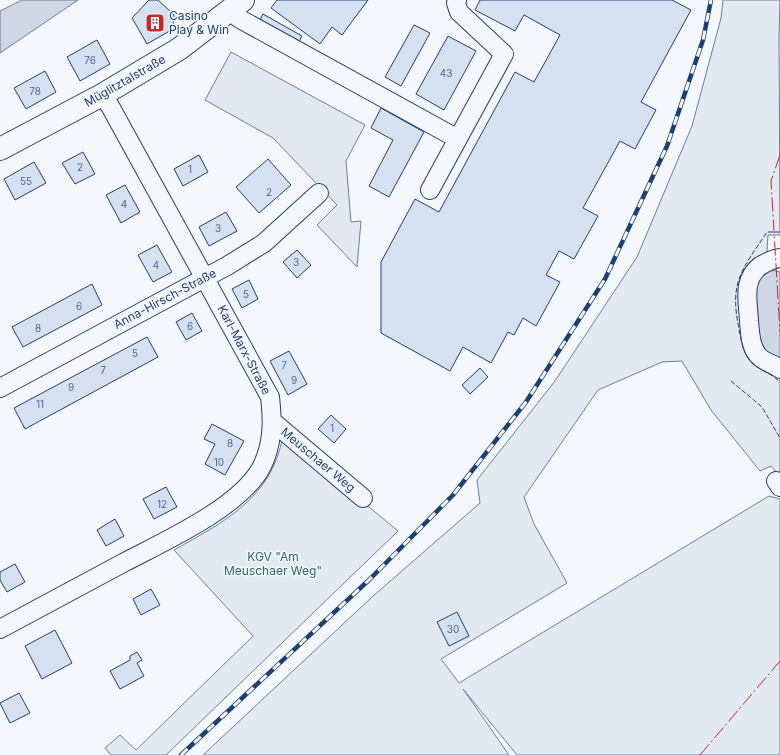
<svg xmlns="http://www.w3.org/2000/svg" width="780" height="755" font-family="Inter,sans-serif">
<style>
.green{fill:#e3e9f0;stroke:#687fa3}
.parking{fill:#e3e8f0;stroke:#687fa3}
.water{fill:#cfd7e4;stroke:#687fa3}
.building{fill:#d5e0f0;stroke:#1d3f73}
.lines{fill:none;stroke-linecap:round;stroke-linejoin:round}
.minor-casing{stroke:#1d3f73;stroke-width:20}
.major-casing{stroke:#1d3f73;stroke-width:24}
.minor{stroke:#f4f7fb;stroke-width:18}
.major{stroke:#f4f7fb;stroke-width:22}
.rail-casing{stroke:#1d3f73;stroke-width:4.5}
.rail{stroke:#f4f7fb;stroke-width:3;stroke-dasharray:9;stroke-linecap:butt}
.fence{stroke:#1d3f73;stroke-width:1;stroke-dasharray:5 2;stroke-linecap:butt}
.power{stroke:#c62828;stroke-width:1;stroke-dasharray:14 3 2 3;stroke-linecap:butt}
.labels{text-anchor:middle;stroke-width:3;stroke-linejoin:round;paint-order:stroke}
.number-label{font-size:10px;fill:#4b6792}
.poi-label{font-size:12px;fill:#1d3f73;stroke:#f4f7fb;text-anchor:start}
.street-label{font-size:12px;fill:#1d3f73;stroke:#f4f7fb}
.park-label{font-size:12px;fill:#2c6c60;stroke:#f4f7fb}
</style>
<rect width="100%" height="100%" fill="#f4f7fb"/>
<!-- green -->
<path class="green" d="M723,0H780L779,38L780,235H768L767,251L763,258L780,376V476L771,466L760,471L711,410L682,361L662,362L598,390L524,497L534,524L567,583L441,659L459,683L769,496L780,499V755H517L463,689L509,755H203L372,597L480,503L477,480L555,381L637,257L692,126L721,18Z
M283,436L398,531L166,755H111L105,748L120,735L136,750L253,636L174,550C225,521 271,499 283,436Z"/>
<!-- parking -->
<path class="parking" d="M231,52L365,125L346,161L351,222L361,221L357,267L317,225L337,205L273,138L205,100Z"/>
<!-- water -->
<path class="water" d="M22,0H78L0,53V11Z
M771,270L780,272V360L761,350L753,287L766,272Z"/>
<!-- building -->
<path class="building" d="M149,0H158L174,15L173,29L147,44L132,18Z
M277,0H368L342,35L332,27L320,44L271,8Z
M480,0H672L691,10L641,102L656,110L635,149L620,141L583,208L598,216L574,259L559,251L546,275L560,282L536,326L523,318L514,335L508,332L491,363L463,347L450,371L381,333V262L415,199L439,212L515,72L534,82L560,35L524,15L515,31L475,10Z
M263,14L302,36L298,43L259,22Z
M414,25L430,33L401,86L385,77Z
M448,36L476,51L444,110L416,94Z
M97,40L110,64L80,81L67,57Z
M45,71L56,92L26,109L14,88Z
M381,108L424,132L389,197L369,186L393,140L371,128Z
M83,152L95,174L75,184L62,163Z
M199,155L208,172L183,186L174,169Z
M268,159L291,185L259,213L236,187Z
M34,162L46,183L15,200L4,179Z
M125,185L140,212L121,223L106,195Z
M226,212L237,231L209,246L199,227Z
M157,245L172,272L153,282L138,255Z
M297,250L311,265L297,278L283,262Z
M249,280L258,299L242,308L232,289Z
M92,284L102,305L23,347L12,327Z
M192,313L202,331L186,340L176,322Z
M147,337L158,357L25,429L14,408Z
M289,351L307,384L288,395L270,361Z
M480,368L488,377L470,394L462,385Z
M331,415L346,429L334,443L318,429Z
M212,424L244,441L225,475L205,464L215,444L204,439Z
M166,487L177,507L154,519L143,499Z
M115,519L124,536L106,546L97,530Z
M15,564L25,582L7,592L0,580V572Z
M151,589L160,605L141,615L133,599Z
M457,612L469,636L449,646L437,622Z
M55,630L72,663L42,679L25,646Z
M137,652L142,660L137,663L144,676L120,689L110,671L130,660V656Z
M19,693L30,713L10,723L0,703Z"/>
<g class="lines">
<defs>
<path id="minor" d="M229,11L240,19L458,139
M430,190L504,54L459,12L456,3L457,0
M780,258C772,259 767,262 760,266C742,280 748,301 749,321C750,332 750,345 757,354C762,362 773,363 780,369
M0,388L227,266L264,243L319,193
M273,422L363,498
M776,481L780,487
M0,629C41,607 82,585 123,563C163,542 239,508 261,468C273,445 273,421 270,397L110,106L102,95"/>
<path id="major" d="M0,149L102,95L179,49L243,0"/>
</defs>
<!-- minor casing -->
<use href="#minor" class="minor-casing"/>
<!-- major casing -->
<use href="#major" class="major-casing"/>
<!-- minor -->
<use href="#minor" class="minor"/>
<!-- major -->
<use href="#major" class="major"/>
<defs>
<path id="rail" d="M181,755L370,579L453,495L526,402L605,279L667,146L703,40L711,0"/>
</defs>
<!-- rail casing -->
<use href="#rail" class="rail-casing"/>
<!-- rail -->
<use href="#rail" class="rail"/>
<!-- fence -->
<path class="fence" d="M780,232H767C742,270 729,281 739,329C741,339 742,349 748,358C756,370 771,372 780,382
M731,381L762,407L780,438"/>
<!-- power -->
<path class="power" d="M780,155L771,181L780,332
M700,755L780,661"/>
</g>
<!-- icons -->
<defs>
<symbol id="building-square" viewBox="-11 -11 22 22"><rect x="-9" y="-9" width="18" height="18" rx="4" fill="#c62828" stroke="#f4f7fb"/><path d="M-4-6H4V6H1V3H-1V6H-4ZM-2.5-4.3h1.7v1.8h-1.7ZM.8-4.3h1.7v1.8H.8ZM-2.5-1h1.7V.8h-1.7ZM.8-1h1.7V.8H.8Z" fill="#fff"/></symbol>
</defs>
<g fill-rule="evenodd">
<use href="#building-square" x="144" y="12" width="22" height="22"/>
</g>
<g class="labels">
<!-- number labels -->
<g class="number-label">
<text x="90" y="64">76</text>
<text x="446" y="77">43</text>
<text x="35" y="95">78</text>
<text x="80" y="171">2</text>
<text x="190" y="173">1</text>
<text x="26" y="185">55</text>
<text x="269" y="196">2</text>
<text x="124" y="208">4</text>
<text x="218" y="232">3</text>
<text x="296" y="266">3</text>
<text x="156" y="269">4</text>
<text x="246" y="298">5</text>
<text x="79" y="310">6</text>
<text x="190" y="330">6</text>
<text x="38" y="332">8</text>
<text x="135" y="357">5</text>
<text x="284" y="369">7</text>
<text x="103" y="374">7</text>
<text x="294" y="384">9</text>
<text x="71" y="391">9</text>
<text x="40" y="408">11</text>
<text x="332" y="432">1</text>
<text x="230" y="447">8</text>
<text x="219" y="466">10</text>
<text x="162" y="508">12</text>
<text x="453" y="633">30</text>
</g>
<!-- poi labels -->
<g class="poi-label">
<text x="169" y="20">Casino<tspan x="169" dy="14">Play &amp; Win</tspan></text>
</g>
<!-- street labels -->
<g class="street-label">
<text transform="translate(125 81) rotate(-30)" y="4">Müglitztalstraße</text>
<text transform="translate(165 299) rotate(-28)" y="4">Anna-Hirsch-Straße</text>
<text transform="translate(244 350) rotate(62)" y="4">Karl-Marx-Straße</text>
<text transform="translate(318 460) rotate(40)" y="4">Meuschaer Weg</text>
</g>
<!-- park labels -->
<g class="park-label">
<text x="273" y="561">KGV "Am<tspan x="273" dy="14">Meuschaer Weg"</tspan></text>
</g>
</g>
</svg>
